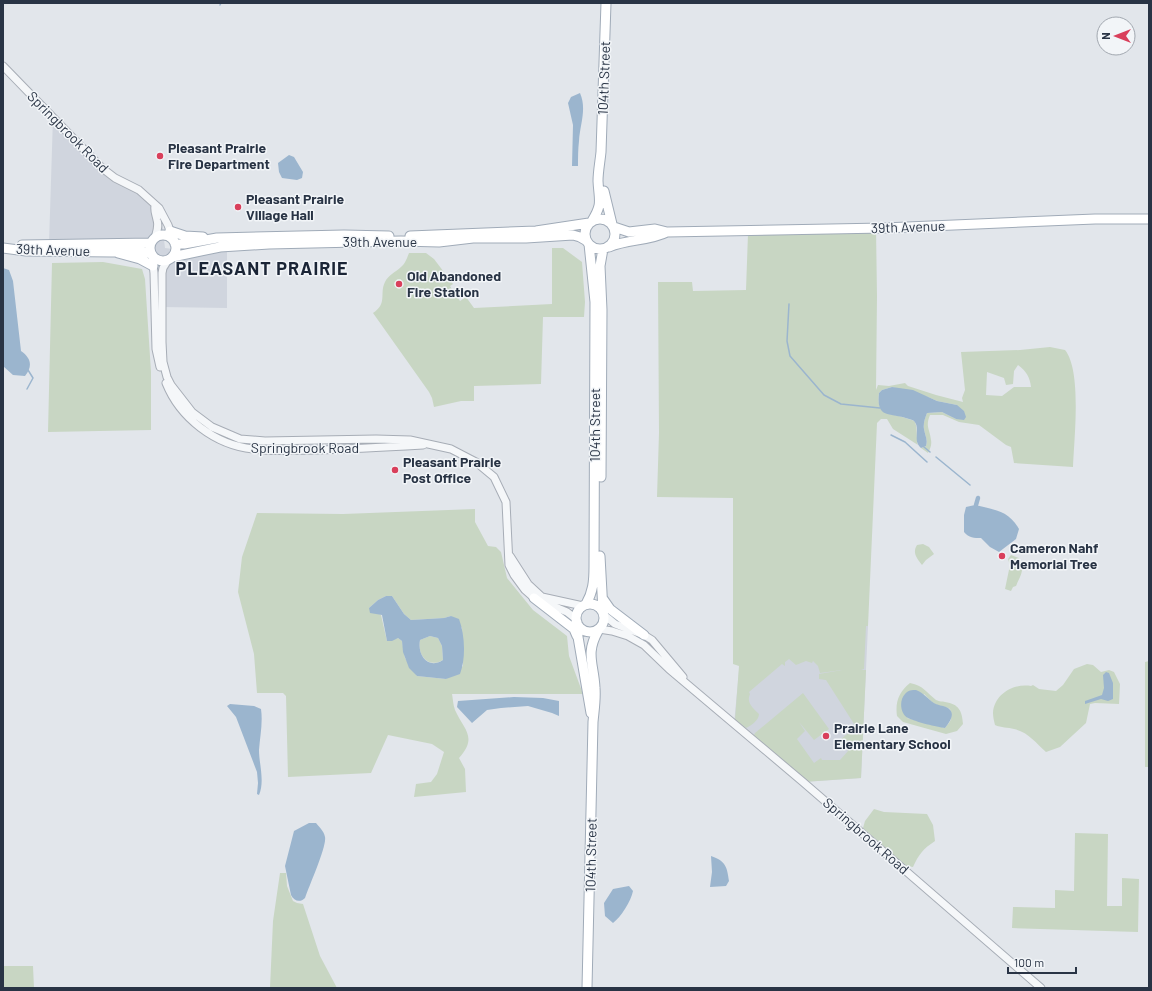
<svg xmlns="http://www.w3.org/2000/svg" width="1152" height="991" font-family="Barlow,sans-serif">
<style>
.built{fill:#d0d5de}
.green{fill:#c8d6c3;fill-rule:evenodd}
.water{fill:#9bb5ce;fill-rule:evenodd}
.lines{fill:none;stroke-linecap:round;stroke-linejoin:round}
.stream{stroke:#9bb5ce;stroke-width:1.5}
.canal{stroke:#9bb5ce;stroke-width:4.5}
.minor-casing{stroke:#a7adb6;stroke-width:9}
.major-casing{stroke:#a0abb8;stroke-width:11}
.minor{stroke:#f5f7f9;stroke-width:7}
.major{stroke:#fff;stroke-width:9}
.poi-dot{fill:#d93f5b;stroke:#f2f5f8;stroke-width:1.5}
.labels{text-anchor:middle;stroke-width:3;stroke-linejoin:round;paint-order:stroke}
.street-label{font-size:14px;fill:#293445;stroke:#f2f5f8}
.poi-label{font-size:14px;font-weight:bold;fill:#293445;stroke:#f2f5f8;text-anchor:start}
.district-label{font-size:18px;font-weight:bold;letter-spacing:1px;fill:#1b2536;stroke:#f2f5f8}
</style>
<rect width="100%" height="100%" fill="#e2e6eb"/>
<!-- built -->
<path class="built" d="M53,117L91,157L146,196L159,213L162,222L165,248L180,250L205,245L227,247V308L162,307L152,253L146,247L49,244Z
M843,622L868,626L861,778L803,782L734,724L743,628Z"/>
<!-- green -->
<path class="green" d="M876,228L877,296L876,390L878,385L889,386L905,383L908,386L936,395L963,402L962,398L965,390L961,352L1020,350L1050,347L1065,350C1082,371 1074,439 1073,467L1014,463L1011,447L1006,445L979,425L959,422L943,415H930C925,427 930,429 931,440C932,445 930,449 928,453L921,448L926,446C928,439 925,436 924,429C923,424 925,418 927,413L942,412L956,419L957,405L937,401L928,397L892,387L882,390L879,393C876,418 891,412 908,419C910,419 912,420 914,421C918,424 916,440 918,445L893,429L887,419H881L877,423L868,626H866L864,669L861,670H866L861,778L803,782L753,737L755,733L803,693L829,729L814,740L799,722L805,731L797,739L814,763L821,758L822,760H840L848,751L841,739L856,727L826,680L819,679V674L842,670L820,673L818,666L813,661L812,663L806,661L796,665L789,659L785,662V666L782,664L749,692L750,694C746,703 753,708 759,714C759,720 751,726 746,728L735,720L739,666L733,664V498L657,497L659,433L658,282H692L693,291L746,290L748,234ZM1018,365C1026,371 1030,377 1031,387H1014L1002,396L986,395L987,372L1004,378L1006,385L1013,384L1014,371Z
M552,248H563L582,262L585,302L584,317H543L541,384L474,386V401H461L434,407L432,398L429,392L373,313C388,303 379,294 385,282C388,275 396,272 401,267C405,264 407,258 409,253H426L434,259L453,284L450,286L460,301L466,297L474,308L552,304Z
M103,262L142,269L145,279L151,372V430L48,432L52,263Z
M475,509V522L488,546L496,547L501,552L507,578L533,610L567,636L569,656L583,694H452C453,699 453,705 455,710C464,730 478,737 459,758L465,769L466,792L414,797L416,784L431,782L437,774L444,752L432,744L388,735L371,773L288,777L286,696L283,693H257L254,654L238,592L242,557L257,513L343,514ZM386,596H392L404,614L411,620L444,618L451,616L462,628L463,666L446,679L417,676L405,658L402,641L398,638L387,641L381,615L369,608L378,600Z
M923,544L929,547L934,554L926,560L922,565C917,558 912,553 917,545Z
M1011,555L1019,558C1025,571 1021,574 1016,586L1013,587L1011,591L1005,589L1010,565L1008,559Z
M430,636L438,638L442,646L443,660C428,669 417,655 420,640Z
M1149,661V767H1145V662Z
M1087,664L1093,665L1101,672L1109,670L1114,672L1120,684L1119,704L1095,703L1090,704L1086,723L1060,747L1046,752C1036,743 1028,732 1014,729C1008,727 1001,728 995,725C994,721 993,717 993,713C994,694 1014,683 1031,686L1033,685L1039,689L1056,691L1063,685L1074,669Z
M910,683C924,686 926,692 936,700C940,702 942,701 945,702C959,704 962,711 963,724L957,731L946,734L903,722L897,716C895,702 899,692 910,683ZM924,694C928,698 934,705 940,706C944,707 946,707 950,709C952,719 952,720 945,728L907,718Z
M874,809L884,812L927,814L933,825L935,841C923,849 919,854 913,867L906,866L863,828L865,821Z
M1075,833L1108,834L1107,906H1122V878L1139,879L1138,932L1012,928L1013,907L1055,908V890L1074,891Z
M280,873H286L287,886L293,901L297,903L303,904L320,956L337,988H270L273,921Z
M3,966H33L34,988H3Z"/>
<!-- water -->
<path class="water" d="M580,93C587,109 580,124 579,141C578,149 578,158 578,166H572L573,125L568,103L571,97Z
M289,155L294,157L303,172L302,178L297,180L282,178L279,172L278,163Z
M3,268L9,270L13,281L21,351C31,358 33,366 25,376L13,375L3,366Z
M892,387L913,390L937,401L957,405L964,411L966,417L964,420L956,419L942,412L927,413C925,418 923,424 924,429C925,436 928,439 926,446L921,448C912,441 921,428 914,421C913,420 910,419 909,419C890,412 876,420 879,393L882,390Z
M975,505C995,510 1008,510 1019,529L1016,539L999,552L990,547L981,538C974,538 969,538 964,532V515L966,507Z
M386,596H392L404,614L411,620L444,618L451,616L459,619C465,635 466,658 460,674L446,679L417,676L409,668L403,652L402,641L398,638L392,641H387L382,615L370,613L369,608L378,600ZM430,636L438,638L442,646L443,660C428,670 417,655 420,640Z
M1106,672L1109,673L1113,683V699L1108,701L1101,699L1085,704V701L1102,695L1104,688L1103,675Z
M916,690C924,693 928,699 934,703C939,706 942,705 946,707C957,712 950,722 945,728C937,727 916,722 908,718C900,714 899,700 905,694C908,690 912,690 916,690Z
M514,697L543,698L559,701V716L552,713L528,706L501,708L487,710L472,723L457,707L458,701Z
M230,704L254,706L261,709C263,723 260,736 259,750C259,764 265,781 259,795L257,794L258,783L257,772L236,717L227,706Z
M309,823H316C319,827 324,831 325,837C327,846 309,886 305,898C300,903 294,901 291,895L285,866L294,831Z
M711,856C726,861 727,867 729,881L726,886L710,887L712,872Z
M629,886L633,891C631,901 621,917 613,923L605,916L604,903L613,889Z"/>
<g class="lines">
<!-- stream -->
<path class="stream" d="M220,5L221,3
M789,304L787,341L790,356L824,395L841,404L880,408
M27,389L33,378L28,370
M891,435L905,442L927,462
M924,447L930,452
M936,457L970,485"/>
<!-- canal -->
<path class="canal" d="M976,505L978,498"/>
<defs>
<path id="minor" d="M3,66L102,168L115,178L139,190L159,208L168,225L174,242
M155,238C157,231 159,226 157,220C156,214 154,211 155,206
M152,256L154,273L156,349L160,367
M168,260L163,268L162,273V342L163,362L167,377L171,385L192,412L212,427L240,439L265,441L376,439L410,440L451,449L476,462L494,477L506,502L509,565L514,575L525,590L534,598L567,612L576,619
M166,383C180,418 215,445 253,449C274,452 296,450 317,450C352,449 388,447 423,445
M510,556L528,584L542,597L583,606
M604,615L615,624L644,635L652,640L683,677
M599,629L612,631L628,636L644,645L669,669L803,782L1041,988"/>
<path id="major" d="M604,191L612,224
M585 234a15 15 0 1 1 30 0a15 15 0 1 1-30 0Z
M592,221C603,203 599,201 598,181C598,172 600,162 601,152L606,3
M614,227L629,232L655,229L667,232L884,228L1095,219H1149
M170,231L185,236L203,237
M150 248a13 13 0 1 1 26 0a13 13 0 1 1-26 0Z
M410,236L536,231L589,223
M175,244H184L217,238L344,235L389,236
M22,245L151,243
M609,247C628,239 649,241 667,232
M3,248L26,251L112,252L135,250L151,254
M118,253L140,259L153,266
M172,257L220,247L269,244L401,241L439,242L473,238H526L573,235L580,237L587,241
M601,477L602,310L600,266L603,249
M600,556L603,611
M534,598L574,629L577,636
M603,599L610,609L644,635
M576 618a14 14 0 1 1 28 0a14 14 0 1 1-28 0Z
M586,604C593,592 594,581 594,567L595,302L589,244
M577,622L578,637L591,713
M587,988L593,722C594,711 596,699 595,688C594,664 585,654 598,631"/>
</defs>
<!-- minor casing -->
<use href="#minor" class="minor-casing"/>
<!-- major casing -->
<use href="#major" class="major-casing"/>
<!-- minor -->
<use href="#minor" class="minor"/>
<!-- major -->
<use href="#major" class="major"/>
</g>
<!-- markers -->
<g class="poi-dot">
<circle cx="160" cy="156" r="4"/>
<circle cx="238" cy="207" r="4"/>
<circle cx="399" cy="284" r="4"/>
<circle cx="395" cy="470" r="4"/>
<circle cx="1002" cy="556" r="4"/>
<circle cx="826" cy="736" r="4"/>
</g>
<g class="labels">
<!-- street labels -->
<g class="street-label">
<text transform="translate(604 78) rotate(-88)" y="5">104th Street</text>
<text transform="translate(68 132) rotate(45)" y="5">Springbrook Road</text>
<text transform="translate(908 227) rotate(-2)" y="5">39th Avenue</text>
<text x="380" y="247">39th Avenue</text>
<text transform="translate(53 250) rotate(2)" y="5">39th Avenue</text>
<text transform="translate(595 425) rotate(-90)" y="5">104th Street</text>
<text x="305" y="453">Springbrook Road</text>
<text transform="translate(866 836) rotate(41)" y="5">Springbrook Road</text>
<text transform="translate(591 855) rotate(-89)" y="5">104th Street</text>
</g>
<!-- poi labels -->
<g class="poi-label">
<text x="168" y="153">Pleasant Prairie<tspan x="168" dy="16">Fire Department</tspan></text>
<text x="246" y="204">Pleasant Prairie<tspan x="246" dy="16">Village Hall</tspan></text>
<text x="407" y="281">Old Abandoned<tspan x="407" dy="16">Fire Station</tspan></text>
<text x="403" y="467">Pleasant Prairie<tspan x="403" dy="16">Post Office</tspan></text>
<text x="1010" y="553">Cameron Nahf<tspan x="1010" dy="16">Memorial Tree</tspan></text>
<text x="834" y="733">Prairie Lane<tspan x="834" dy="16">Elementary School</tspan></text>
</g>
<!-- district labels -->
<g class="district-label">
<text x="262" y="275">PLEASANT PRAIRIE</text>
</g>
</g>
<!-- border -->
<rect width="1152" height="991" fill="none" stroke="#293445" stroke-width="8"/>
<!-- north arrow -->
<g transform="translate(1116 36) rotate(270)"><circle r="19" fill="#f2f5f8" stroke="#a2a8b0"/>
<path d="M0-3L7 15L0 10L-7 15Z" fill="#d93f5b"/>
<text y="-6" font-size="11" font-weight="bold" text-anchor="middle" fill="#293445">N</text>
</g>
<!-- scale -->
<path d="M1008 967v6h68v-6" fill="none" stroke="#293445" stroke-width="2"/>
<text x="1014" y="967" font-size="12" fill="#293445" stroke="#f2f5f8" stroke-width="3" paint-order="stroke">100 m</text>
</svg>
